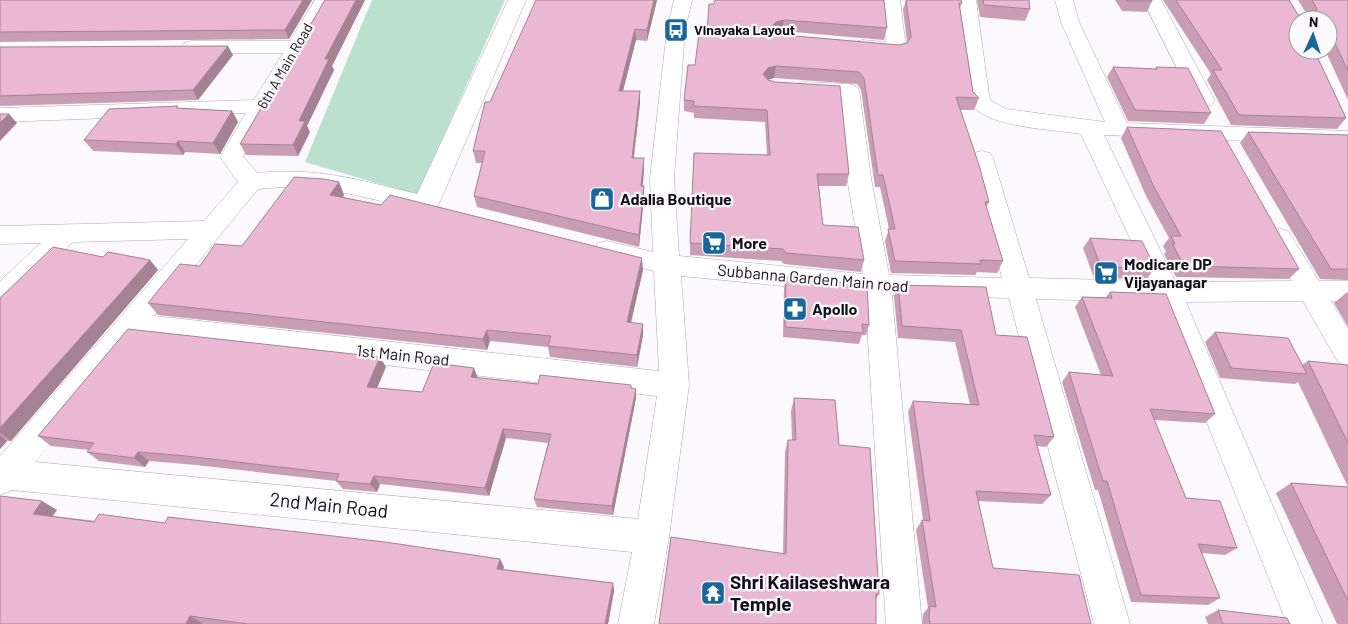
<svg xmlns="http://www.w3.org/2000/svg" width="1348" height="624" font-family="Barlow,sans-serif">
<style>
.green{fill:#bbe1ce}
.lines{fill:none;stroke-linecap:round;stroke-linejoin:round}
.minor-casing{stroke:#aea6b4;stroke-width:1}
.minor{fill:#fff;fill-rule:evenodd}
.wall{fill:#c99eb5}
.shaded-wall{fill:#a48193}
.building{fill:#eab8d2;stroke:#a48193}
.labels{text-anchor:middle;stroke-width:4.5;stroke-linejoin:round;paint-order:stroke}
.far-poi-label{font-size:14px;font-weight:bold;fill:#141116;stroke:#fbf8fe;text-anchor:start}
.far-street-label{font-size:14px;fill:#141116;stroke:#fbf8fe}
.poi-label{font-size:16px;font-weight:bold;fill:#141116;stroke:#fbf8fe;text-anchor:start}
.street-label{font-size:16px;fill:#141116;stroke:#fbf8fe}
.near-street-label{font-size:19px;fill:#141116;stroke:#fbf8fe}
.near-poi-label{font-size:19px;font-weight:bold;fill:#141116;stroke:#fbf8fe;text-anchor:start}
</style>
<rect width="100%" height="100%" fill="#fbf8fe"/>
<!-- green -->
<path class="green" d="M372,0H505L417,195L305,162Z"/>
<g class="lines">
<defs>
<path id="minor" d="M315,0H333L243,156L257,173C317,167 360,180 417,194L508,0H526L436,211L427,213C368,198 320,182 258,189L154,316L659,371L654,271L598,257L594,250L598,243L607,241L653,252L650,178L667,30L674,0H692L685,30L674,178L679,256L863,274L847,178L839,96L796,92L793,88L796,84L803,82L849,84L856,86L859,90L871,178L889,275L1002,278L971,158L974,153L982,151L990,153L993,158L1029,278L1150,281L1081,134C1052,129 988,128 971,104L958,0H976L989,95L991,101L1006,109L1105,122L1061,22L1055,0H1073L1079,22L1127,123L1348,131V145L1104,135L1176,282L1292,281L1266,237L1270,231L1279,228L1288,231L1319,281H1348V301H1331L1348,329V366L1338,362L1303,301L1186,302L1323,624H1287L1159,302L1036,299L1130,624H1094L1009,298L892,295L922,624H886L865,294L681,276L689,385L669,537L654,624H618L632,552L12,490L0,495V456L188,239L73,242L10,304L0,307V281L41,243L0,244V226L204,221L238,182L220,157L246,113L0,122V108L254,100L283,53H191L184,51L181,47L184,43L191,41H290ZM137,337L657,396L638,519L35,462Z
M882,0H900L906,49L903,53C889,57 869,54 855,50L852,46L855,42L862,40L886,42Z
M1143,0H1161L1215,101L1211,105L1204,107L1197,105L1193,101Z"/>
</defs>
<!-- minor casing -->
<use href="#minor" class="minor-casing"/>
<!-- minor -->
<use href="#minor" class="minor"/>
</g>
<!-- wall -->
<path class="wall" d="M0,0H312L289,39L0,42Z
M325,0H365L332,66L334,70L307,126L310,132L298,156L246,155L240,144Z
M657,0L647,41L636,40L623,91L640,103L634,158L644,170L643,186H644V197L639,247L477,207L474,196L482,163H476L473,151Z
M906,0H961L962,3L960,8L973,92L979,98L974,110H960L989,202L986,208L1003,261L997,273L977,272L975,275L891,273L885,241L889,229L880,187H875L861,90L857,84L774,78L768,80L849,174L846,186H819L823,225L864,260L861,272L784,264L781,261L690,255V243L767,155L765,122L694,118V113L684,111V100L695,65L707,33L714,4L887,28L884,40L782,31L776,33L783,35L899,45L907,42L903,10Z
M977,0H1029L1030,9L1025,21L980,17Z
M1115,0H1152V1L1147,12L1122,11Z
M1163,0H1289L1298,15L1304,16L1306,13L1298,0H1348V100L1325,50H1328V20H1298L1346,118L1337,129L1231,125L1207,80L1211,74Z
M0,47L233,55L198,100L0,106Z
M1113,67L1155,69L1156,67L1211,113L1204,124L1128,121L1107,77Z
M180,108L232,111L238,122L220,154L185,152L183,155L93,151L84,140Z
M1127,127L1299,269L1289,279L1176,277L1164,254L1166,252L1163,246L1169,238L1146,196L1121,138Z
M1248,132L1348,135V280L1320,279L1240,143Z
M339,182L344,195L343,197L643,270L631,323L643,324V335L637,367L550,357L548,347L490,341L487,350L158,315L148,303L242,246Z
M1090,238L1155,268L1147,279L1094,278L1083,248Z
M103,257L150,260L158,270L11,441H7L0,449V298Z
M786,277L869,325L866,335H862L859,344L783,337L784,288Z
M898,285L996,335L1054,437L1046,447L1037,446L1051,495L1042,504L978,501L993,568L1091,624H922L923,614L928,608L916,530L922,520H923L908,412L913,401L970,404L955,342L898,338L894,297Z
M1110,292L1215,414L1205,423L1154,420L1186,498L1237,548L1225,555L1202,553L1220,598L1208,605L1131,602L1098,490H1095L1062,382L1069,372L1101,375L1075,307L1082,297H1106Z
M1348,292V327L1334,303L1346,293Z
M1215,332L1302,365L1308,361L1348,365V624H1337L1276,493L1291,483L1348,487L1298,382L1295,384L1220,378L1205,342Z
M386,367L377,388L422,392L478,378L538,384L632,388L636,398L613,515L537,507L534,499L548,443L506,438L489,496L380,484L377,492L343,489L336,481L196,465L149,461L145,467L99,461L87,452L89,450L51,446L38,436Z
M794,398L839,445L879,594L876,599L783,554L785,452L788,440H792L791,411Z
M0,496L57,510L52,516L504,567L503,569L613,583L614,591L608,624H0Z
M1218,610L1290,624H1208L1205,617Z"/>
<!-- shaded-wall -->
<path class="shaded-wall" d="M303,0H312L289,39L285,30Z
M356,0H365L332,66L334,70L307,126L310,132L298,156L293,145L299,121L325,59Z
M654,0H657L647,41V30Z
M784,20L782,31L774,33L771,27L776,22Z
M635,29L636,40L620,102L619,91Z
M228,46L233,55L198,100L193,90Z
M776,66L774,78L766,80L763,74L768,68Z
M640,91V103L632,169V158Z
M232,111L238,122L220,154L213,143Z
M9,114L17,123L0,141V123Z
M178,141L185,152L183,155L176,144Z
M644,158V170L641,197V186Z
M339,182L344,195L336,207L330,195Z
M644,186V197L639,247V235Z
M642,258L643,270L628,334L627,322Z
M150,260L158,270L11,441L0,433V428Z
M643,324V335L637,367V355Z
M487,330L490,341L487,350L483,339Z
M380,357L386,367L373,397L367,387Z
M474,368L478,378L471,377Z
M636,389V398L613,515L612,506Z
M503,429L506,438L489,496L485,488Z
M0,435L7,441L0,449Z
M138,452L149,461L145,467L134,458Z
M374,476L380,484L377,492L370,484Z
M42,501L57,510L48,523L33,514Z
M500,559L504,567L501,577L497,569Z
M613,583L614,591L608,624H605Z
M190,616L202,623V624H186Z"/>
<!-- building -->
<path class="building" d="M0,0H303L285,30L0,32Z
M325,0H356L325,59H329L299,121H305L293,145L240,144Z
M536,0H654L647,30L635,29L619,91H640L632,158H644L641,186H644L639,235L474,196L485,151H473L485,102H490Z
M715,0H884L887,28L784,20L776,22L771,27L776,33L783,35L899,45L907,43L911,37L906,0H961L962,3H959L973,92L979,98L956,97L979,165L989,202H985L1003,261L980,260L981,264L895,261L888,229H895L883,175H878L864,78L859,72L776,66L768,68L763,74L768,80L775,82L840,86L849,174H817L823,225L858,227L864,260L786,253L783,249L690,243L694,153L770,155L767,110L694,106V101L684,100L688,65H695L699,33H707L709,4H714Z
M983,0H1029L1030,9L984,5Z
M1127,0H1152V1H1127Z
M1176,0H1289L1298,15L1307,16V12H1315L1317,9L1312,0H1348V71L1333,39H1328V20H1298V50H1314L1346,118L1239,115L1213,70H1222Z
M228,46L193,90L0,96V47Z
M1113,67L1157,69L1156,67L1188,68L1211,113L1135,110Z
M178,106L176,108L232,111L213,143L178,141L176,144L84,140L109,109Z
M0,114H9L0,123Z
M1127,127L1221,131L1299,269L1184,266L1172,243L1175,244L1171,236H1181L1153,185Z
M1248,132L1348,135V269H1331Z
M294,177L324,179L339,182L330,195L381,205L390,195L642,258L627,322L643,324L637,355L548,346L551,336L487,330L483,339L148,303L180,264L200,266L215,244L242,246Z
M1090,238L1142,241L1155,268L1101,267Z
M53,247L103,257L108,252L150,260L0,428V298Z
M786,277L867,285L869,325L862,324L863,333L785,327Z
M898,285L986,287L996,335L1027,337L1054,437L1034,435L1051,495L976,491L993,568L1079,575L1091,624H930L929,618L930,606L936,607L922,520L930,521L913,401L979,405L961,330L902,326Z
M1110,292L1166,294L1215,414L1150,409L1186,498L1220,501L1237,548L1198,544L1220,598L1141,595L1107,481H1103L1069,372L1113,376L1082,297L1112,298Z
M128,329L380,357L367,387L422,392L434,363L474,368L471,377L538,384L540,375L631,385V388L636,389L612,506L534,499L551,434L503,429L485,488L374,476L370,484L336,481L339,474L186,456L138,452L134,458L87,452L94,443L38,436Z
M1215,332L1288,338L1307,374L1231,368Z
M1308,361L1348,365V443Z
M794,398L835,400L839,445L870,448L879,594H876V624H659L671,537L786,554L788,440H796Z
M1291,483L1348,487V601Z
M0,496L42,501L33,514L94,522L99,514L165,523L168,517L385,542L500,559L497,569L613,583L605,624H248L190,616L186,624H0Z
M1218,610L1287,618L1290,624H1223Z"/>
<!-- icons -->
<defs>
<symbol id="bus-square" viewBox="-11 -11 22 22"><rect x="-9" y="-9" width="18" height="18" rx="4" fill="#19679a" stroke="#fbf8fe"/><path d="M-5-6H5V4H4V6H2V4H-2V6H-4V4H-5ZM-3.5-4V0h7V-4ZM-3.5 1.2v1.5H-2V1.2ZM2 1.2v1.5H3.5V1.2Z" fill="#fff"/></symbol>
<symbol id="shop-square" viewBox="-11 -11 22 22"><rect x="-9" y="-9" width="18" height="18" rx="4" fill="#19679a" stroke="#fbf8fe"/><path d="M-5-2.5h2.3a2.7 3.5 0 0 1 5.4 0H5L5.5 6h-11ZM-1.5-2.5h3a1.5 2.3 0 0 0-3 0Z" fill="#fff"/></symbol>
<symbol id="supermarket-square" viewBox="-11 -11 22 22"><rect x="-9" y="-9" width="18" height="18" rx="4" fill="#19679a" stroke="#fbf8fe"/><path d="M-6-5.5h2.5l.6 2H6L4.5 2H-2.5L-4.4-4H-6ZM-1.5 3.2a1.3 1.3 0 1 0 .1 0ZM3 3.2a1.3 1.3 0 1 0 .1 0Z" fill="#fff"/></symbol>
<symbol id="pharmacy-square" viewBox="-11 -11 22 22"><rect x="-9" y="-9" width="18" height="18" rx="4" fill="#19679a" stroke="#fbf8fe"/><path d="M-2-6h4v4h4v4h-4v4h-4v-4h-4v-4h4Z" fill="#fff"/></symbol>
<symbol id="temple-square" viewBox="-11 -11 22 22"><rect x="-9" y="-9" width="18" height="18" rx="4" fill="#19679a" stroke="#fbf8fe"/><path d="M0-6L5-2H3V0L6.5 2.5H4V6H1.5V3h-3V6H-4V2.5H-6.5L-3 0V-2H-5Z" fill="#fff"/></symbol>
</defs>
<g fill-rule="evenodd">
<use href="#bus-square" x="662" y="16" width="28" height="28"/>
<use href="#shop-square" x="588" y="185" width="28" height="28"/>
<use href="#supermarket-square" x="700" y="229" width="28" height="28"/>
<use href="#supermarket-square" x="1092" y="259" width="28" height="28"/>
<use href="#pharmacy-square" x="781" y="295" width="28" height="28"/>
<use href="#temple-square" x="699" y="579" width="28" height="28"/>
</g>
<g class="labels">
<!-- far-poi labels -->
<g class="far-poi-label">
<text x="694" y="35">Vinayaka Layout</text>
</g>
<!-- far-street labels -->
<g class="far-street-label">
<text transform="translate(285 66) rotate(-60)" y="5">6th A Main Road</text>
</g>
<!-- poi labels -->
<g class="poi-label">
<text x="620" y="205">Adalia Boutique</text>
<text x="732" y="249">More</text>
<text x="1124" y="270">Modicare DP<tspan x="1124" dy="18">Vijayanagar</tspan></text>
<text x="812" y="315">Apollo</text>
</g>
<!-- street labels -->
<g class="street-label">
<text transform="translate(813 278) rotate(5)" y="6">Subbanna Garden Main road</text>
<text transform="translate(403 355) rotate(6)" y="6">1st Main Road</text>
</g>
<!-- near-street labels -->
<g class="near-street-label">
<text transform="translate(329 505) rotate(6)" y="7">2nd Main Road</text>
</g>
<!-- near-poi labels -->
<g class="near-poi-label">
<text x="730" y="589">Shri Kailaseshwara<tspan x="730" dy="22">Temple</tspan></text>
</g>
</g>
<!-- north arrow -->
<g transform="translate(1313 35) rotate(3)"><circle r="24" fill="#fbf8fe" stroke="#9f9ca1"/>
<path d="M0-4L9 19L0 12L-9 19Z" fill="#19679a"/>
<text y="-8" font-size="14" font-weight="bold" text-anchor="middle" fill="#141116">N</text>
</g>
</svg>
